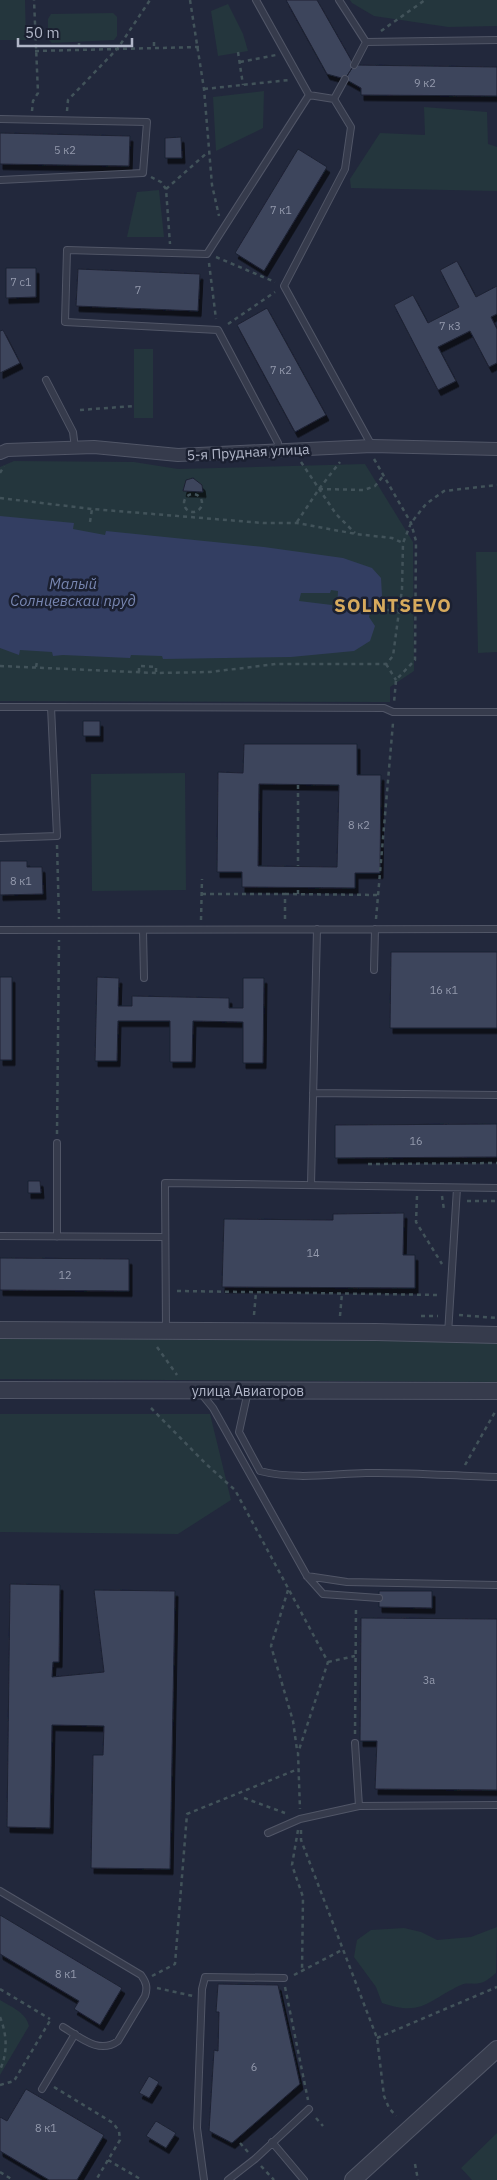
<svg xmlns="http://www.w3.org/2000/svg" width="497" height="2180" font-family="'IBM Plex Sans',sans-serif">
<style>
.green{fill:#24363d}
.water{fill:#333e62;fill-rule:evenodd}
.building{fill:#3e445c;stroke:#1d2233;fill-rule:evenodd;filter:url(#shadow)}
.lines{fill:none;stroke-linecap:round;stroke-linejoin:round}
.service-casing{stroke:#515667;stroke-width:8}
.minor-casing{stroke:#515667;stroke-width:14}
.tertiary-casing{stroke:#515667;stroke-width:18}
.path{stroke:#42535a;stroke-width:2.5;stroke-dasharray:4 4;stroke-linecap:butt}
.service{stroke:#363b4c;stroke-width:6}
.minor{stroke:#363b4c;stroke-width:12}
.tertiary{stroke:#363b4c;stroke-width:16}
.labels{text-anchor:middle;stroke-width:5;stroke-linejoin:round;paint-order:stroke}
.number-label{font-size:11px;fill:#949aad}
.street-label{font-size:14px;fill:#b1b6c8;stroke:#1b2031}
.water-label{font-size:15px;font-style:italic;fill:#7886b1;stroke:#1b2031}
.district-label{font-size:19px;font-weight:bold;letter-spacing:1px;fill:#d7aa5d;stroke:#1b2031}
</style>
<defs>
<filter id="shadow"><feDropShadow dx="3" dy="5.5" stdDeviation="0" flood-color="#0009"/></filter>
</defs>
<rect width="100%" height="100%" fill="#22283c"/>
<!-- green -->
<path class="green" d="M0,0H25L26,40H0Z
M350,0H497V26L448,27L374,16L352,3Z
M228,4L243,34L248,51L218,56L211,11Z
M113,13L117,17V36L114,40L52,43L48,39V19L51,14Z
M264,91L263,128L216,151L213,97Z
M424,107L487,112L488,144L497,147V191L351,188L350,179L380,133L425,135Z
M159,190L164,237H127L137,192Z
M134,349H153V418H134Z
M14,461L134,462L178,469L365,464L413,542L414,671L390,687V702L0,701V467Z
M476,552H497V652L478,653Z
M185,773L186,890L92,891L91,774Z
M0,1338L497,1341V1382L0,1379Z
M0,1414H210L231,1500L178,1534L0,1532Z
M497,1927L496,1973C492,1976 486,1982 480,1983C474,1985 467,1982 461,1985C428,2000 423,2017 382,2003L376,1987L354,1957L357,1940L371,1930L404,1928L421,1932L437,1940L471,1937Z
M0,2000C11,2007 26,2012 29,2026L0,2075Z
M497,2133V2180H472L461,2168Z"/>
<!-- water -->
<path class="water" d="M0,516L74,523L73,529L105,535L106,531L264,547L343,558L372,568L381,578L382,596L373,601L369,617L375,626L370,641L354,651L291,657L163,659L162,656L131,655L130,658L63,655L53,656L52,652L20,650L19,655L0,648ZM331,590L338,591L337,609H332V605L299,601L301,593H330Z"/>
<!-- building -->
<path class="building" d="M286,0H317L354,65L345,79L327,74Z
M354,65L497,67V96L361,95V88L345,79Z
M0,133L130,136L129,166L0,164Z
M181,137L182,158H165V138Z
M298,149L327,167L264,271L235,253Z
M457,261L476,297L497,286V314L491,317L497,329V363L489,367L470,331L438,347L456,381L438,390L394,305L413,295L428,323L459,307L440,270Z
M6,268H36V297L6,298Z
M78,269L200,274L198,311L76,306Z
M267,308L326,415L295,432L237,325Z
M3,330L20,363L0,373V331Z
M193,478L202,485L203,492L183,491L186,480Z
M83,721H100V736H83Z
M244,744H357V775H381L380,873H355V888L242,887V872H217L218,772L243,773ZM259,784L339,785L337,867L258,866Z
M0,861H27V867H42L43,894L0,895Z
M391,952H497V1028H390Z
M0,977H12V1060H0Z
M97,977L119,978L118,1006H132V996L229,998V1008H243V978H264L263,1063H243V1022L193,1021L192,1062H170V1021H118L117,1061H95Z
M497,1124V1157L335,1158V1125Z
M28,1181H40L41,1193H28Z
M404,1213L403,1255H415V1288L222,1287L224,1219L333,1220V1214Z
M0,1258L129,1259V1291L0,1290Z
M10,1584L60,1585L59,1662H53L52,1677L104,1672L94,1590L175,1591L170,1869L91,1868L93,1755H103L104,1726L52,1725L50,1828L7,1827Z
M379,1591H432V1608L379,1607Z
M361,1618L497,1619V1790L375,1789L377,1741H360Z
M0,1915L122,1988L100,2025L74,2009L79,2001L0,1954Z
M218,1984L278,1985L300,2084L232,2143L209,2131L214,2050L218,2051L219,2012H216Z
M149,2076L159,2082L149,2098L139,2093Z
M26,2089L104,2135L77,2180H49L0,2151V2117L7,2121Z
M156,2121L176,2133L166,2148L146,2136Z"/>
<g class="lines">
<defs>
<path id="service" d="M256,0L309,95L334,99
M339,0L366,42L497,40
M354,65L366,42
M345,79L334,99L351,127L345,169L284,286L372,446
M0,119L147,122L143,173L0,180
M46,380L73,432L75,448
M276,451L278,443L218,330L65,322L67,250L207,254L309,95
M0,707H51
M0,838L57,836L51,707L384,708L393,712H497
M0,930L497,929
M143,930L144,978
M374,970L375,929
M313,1093L497,1095
M311,1185L317,929
M0,1236L164,1237
M57,1237V1143
M166,1330L165,1183L497,1188
M448,1334L457,1188
M248,1391L239,1432L260,1471C295,1480 331,1474 366,1473C410,1472 454,1476 497,1477
M200,1392L213,1408L307,1576L323,1594L379,1598
M307,1576L347,1582L497,1585
M355,1743L359,1806L497,1805
M268,1833L300,1819L359,1806
M0,1891L141,1975C146,1982 148,1987 145,1996L118,2041C99,2055 80,2037 63,2027
M42,2089L75,2034
M272,2142L304,2180
M204,2180L197,2128L202,1989L205,1977L284,1978
M228,2180L255,2159L309,2109"/>
<path id="minor" d="M0,453L7,450L94,447L178,455L372,446L497,449"/>
<path id="tertiary" d="M0,1330L376,1332L497,1335
M0,1390L497,1391
M353,2180L497,2049"/>
</defs>
<!-- service casing -->
<use href="#service" class="service-casing"/>
<!-- minor casing -->
<use href="#minor" class="minor-casing"/>
<!-- tertiary casing -->
<use href="#tertiary" class="tertiary-casing"/>
<!-- path -->
<path class="path" d="M190,0L204,89L212,185L219,216
M381,31L425,0
M26,32H36
M154,42V49
M79,43V51
M35,51L199,47
M238,52L243,85
M240,62L276,55
M204,89L289,80
M32,111L33,101L38,93L34,0
M67,111L68,100L118,48L150,0
M151,177L161,182L166,189L170,244
M166,189L208,152
M216,257L275,282
M209,263L216,319
M228,324L275,292
M80,410L134,406
M374,459L411,523L416,541L415,660L396,680L394,703
M301,462L336,514L355,533
M0,473L4,466
M319,489L364,490L375,486L384,475
M184 503a9 9 0 1 1 18 0a9 9 0 1 1-18 0Z
M0,498L92,509L263,523H297L356,534L392,538L403,543
M90,522L92,509
M297,522L319,489L340,462
M387,610L414,611
M386,664L396,680
M0,666L156,673L210,672L276,664H386L393,656L402,589L403,543L411,523L426,504L444,491L497,485
M36,667L37,662
M139,672V666L156,667V672
M298,785V866
M57,845L59,919
M202,894H285V920
M285,894L378,895
M298,894V887
M376,919L393,723
M201,920L202,879
M57,1134L59,940
M368,1164L497,1163
M417,1196L416,1222L442,1264
M442,1196L444,1210
M467,1201H497
M177,1291L441,1295
M254,1315L256,1292
M459,1315L497,1318
M340,1316L342,1293
M421,1316H438
M157,1347L177,1375
M151,1408L206,1464L235,1490L328,1662L298,1753L300,1809
M465,1465L495,1412
M288,1590L271,1646L293,1721L297,1750
M328,1662L355,1656
M355,1734L356,1607
M244,1798L285,1813
M298,1830L292,1865L303,1897L302,1972
M301,1830V1840L377,2038L384,2096L389,2108L396,2116
M294,1975L342,1950
M152,1976L175,1964L187,1814L298,1769
M285,1987L308,2100
M157,1988L193,1996
M0,1989L50,2019
M0,2017C7,2035 8,2052 0,2070
M377,2038L497,1987
M0,2085L14,2081L51,2019
M54,2087L113,2123L119,2131L120,2140L96,2180
M316,2118L323,2126
M240,2143L248,2152
M108,2160L142,2180
M415,2164L418,2180
M261,2166L274,2180
M0,2172L13,2180"/>
<!-- service -->
<use href="#service" class="service"/>
<!-- minor -->
<use href="#minor" class="minor"/>
<!-- tertiary -->
<use href="#tertiary" class="tertiary"/>
</g>
<g class="labels">
<!-- number labels -->
<g class="number-label">
<text x="425" y="87">9 к2</text>
<text x="65" y="154">5 к2</text>
<text x="281" y="214">7 к1</text>
<text x="21" y="286">7 с1</text>
<text x="138" y="294">7</text>
<text x="450" y="330">7 к3</text>
<text x="281" y="374">7 к2</text>
<text x="359" y="829">8 к2</text>
<text x="21" y="885">8 к1</text>
<text x="444" y="994">16 к1</text>
<text x="416" y="1145">16</text>
<text x="313" y="1257">14</text>
<text x="65" y="1279">12</text>
<text x="429" y="1684">3а</text>
<text x="66" y="1978">8 к1</text>
<text x="254" y="2071">6</text>
<text x="46" y="2132">8 к1</text>
</g>
<!-- street labels -->
<g class="street-label">
<text transform="translate(248 452) rotate(-3)" y="5">5-я Прудная улица</text>
<text x="248" y="1396">улица Авиаторов</text>
</g>
<!-- water labels -->
<g class="water-label">
<text x="73" y="589">Малый<tspan x="73" dy="17">Солнцевскаи пруд</tspan></text>
</g>
<!-- district labels -->
<g class="district-label">
<text x="393" y="612">SOLNTSEVO</text>
</g>
</g>
<!-- scale -->
<path d="M18 38v8h114v-8" fill="none" stroke="#b1b6c8" stroke-width="2.5"/>
<text x="25" y="38" font-size="15" fill="#b1b6c8" stroke="#1b2031" stroke-width="4" paint-order="stroke">50 m</text>
</svg>
